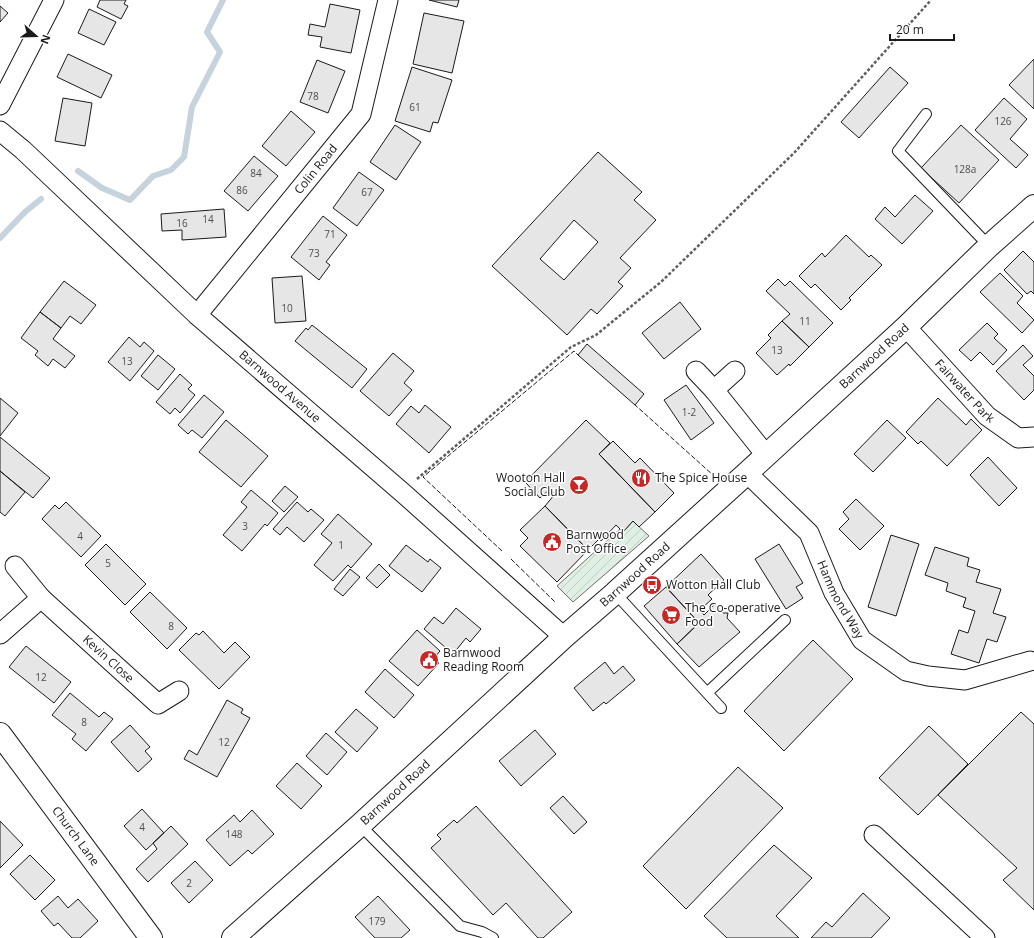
<svg xmlns="http://www.w3.org/2000/svg" width="1034" height="938" font-family="'Open Sans',sans-serif">
<style>
.garden{fill:url(#garden-furrows);stroke:#6a6a6a}
.lines{fill:none;stroke-linecap:round;stroke-linejoin:round}
.stream{stroke:#c6d2dc;stroke-width:6}
.building{fill:#e6e6e6;stroke:#1a1a1a;fill-rule:evenodd}
.lane-casing{stroke:#1a1a1a;stroke-width:12}
.street-casing{stroke:#1a1a1a;stroke-width:21}
.secondary-casing{stroke:#1a1a1a;stroke-width:24}
.path{stroke:#5f5f5f;stroke-width:2.5;stroke-dasharray:3 2;stroke-linecap:butt}
.lane{stroke:#fff;stroke-width:10}
.street{stroke:#fff;stroke-width:19}
.secondary{stroke:#fff;stroke-width:22}
.fence{stroke:#1a1a1a;stroke-width:1;stroke-dasharray:5 2;stroke-linecap:butt}
.labels{text-anchor:middle;stroke-width:3;stroke-linejoin:round;paint-order:stroke}
.number-label{font-size:10px;fill:#4d4d4d}
.street-label{font-size:12px;fill:#1a1a1a;stroke:#fff}
.poi-label{font-size:12px;fill:#1a1a1a;stroke:#fff;text-anchor:start}
</style>
<defs>
<pattern id="garden-furrows" width="10" height="10" patternUnits="userSpaceOnUse"><rect width="10" height="10" fill="#e0efe3"/><path d="M-1 1l2-2M0 10L10 0M9 11l2-2" fill="none" stroke="#c0ccc2"/></pattern>
</defs>
<rect width="100%" height="100%" fill="#fff"/>
<!-- garden -->
<path class="garden" d="M633,521L649,536L573,602L557,586L620,529L623,532Z"/>
<g class="lines">
<!-- stream -->
<path class="stream" d="M78,171L102,188L130,200L153,176L171,170L184,157L192,107L220,52L207,32L223,0
M0,238L25,212L41,199"/>
</g>
<!-- building -->
<path class="building" d="M100,0H126L124,4L128,6L121,19L97,7Z
M429,0H459L457,7Z
M330,4L360,10L351,53L320,47L322,37L308,35L310,24L325,27Z
M0,6L8,13L0,22Z
M89,9L116,22L104,45L78,33Z
M424,13L464,21L452,73L413,64Z
M68,54L112,75L101,98L57,77Z
M1034,59V109L1009,85Z
M317,60L345,71L328,113L300,102Z
M412,67L452,80L438,123L433,122L430,132L395,121Z
M890,67L908,83L859,138L841,122Z
M63,98L92,103L85,146L55,141Z
M1004,98L1027,119L1010,139L1028,155L1016,168L975,130Z
M291,111L315,132L286,166L262,146Z
M395,125L421,142L396,180L370,162Z
M961,125L999,160L959,203L921,168Z
M598,152L642,192L634,200L656,220L620,258L631,268L618,282L623,286L597,314L591,309L567,335L492,266ZM574,220L598,242L564,280L540,259Z
M254,156L278,176L248,211L224,191Z
M359,172L384,190L357,226L333,208Z
M915,195L933,211L902,244L875,219L885,207L895,217Z
M224,209L226,237L182,240V230L162,231L161,214Z
M323,216L347,235L326,262L330,265L319,280L291,257Z
M846,235L869,257L871,255L882,265L849,298L851,300L841,310L815,284L811,288L799,276L822,253L825,257Z
M1023,251L1034,262V294L1031,291L1027,294L1004,270Z
M1000,273L1023,296L1017,303L1034,320L1022,333L980,292Z
M302,276L306,321L275,323L272,278Z
M778,279L785,286L790,281L833,323L809,347L782,321L790,314L766,291Z
M64,281L96,305L81,324L70,316L61,328L40,312Z
M680,302L701,329L664,359L642,333Z
M40,312L61,328L53,339L75,356L65,368L53,359L48,366L35,355L38,351L21,338Z
M782,321L809,347L790,366L789,364L777,375L756,353L771,338L768,335Z
M987,323L998,334L994,338L1007,350L993,365L980,352L971,361L959,350Z
M312,325L367,369L352,388L295,341L306,328L308,330Z
M129,337L140,347L144,342L154,351L130,381L108,362Z
M587,344L644,394L635,405L578,355Z
M1023,345L1033,356L1023,365L1034,376V390L1024,400L996,371Z
M393,353L414,371L404,383L412,390L389,416L360,391Z
M158,355L175,369L158,390L141,376Z
M180,374L192,385L188,389L195,395L180,413L175,408L170,414L156,402Z
M686,385L714,423L691,440L664,400Z
M204,395L224,412L202,438L192,430L188,434L178,425Z
M0,398L18,413L0,436Z
M938,398L966,425L971,419L982,430L947,466L921,441L918,444L906,432Z
M425,405L451,427L429,453L396,424L411,406L419,413Z
M226,420L268,456L241,487L199,452Z
M586,420L610,443L599,454L655,512L639,527L633,521L623,532L616,525L601,541L599,539L588,550L545,506L555,494L550,489L540,498L525,482Z
M887,420L906,438L873,472L854,454Z
M0,437L50,478L33,498L0,471Z
M613,441L635,463L640,458L674,493L655,512L599,454Z
M988,457L1017,488L999,506L970,475Z
M0,471L25,492L5,516L0,512Z
M285,486L298,497L284,512L272,501Z
M251,490L278,513L267,526L265,524L242,551L223,535L247,507L241,502Z
M856,499L884,526L860,550L839,529L849,519L843,512Z
M66,502L101,536L81,557L42,519L55,505L59,509Z
M297,502L308,512L311,509L324,520L304,542L287,527L280,535L273,529Z
M545,506L588,550L557,582L520,546L528,538L520,530Z
M338,514L372,544L351,568L348,565L333,581L314,565L332,543L321,534Z
M891,535L919,544L896,616L868,607Z
M106,544L146,584L125,605L85,565Z
M779,544L803,583L796,587L803,598L786,609L755,559Z
M406,545L428,562L430,559L441,568L422,592L389,566Z
M935,547L969,558L967,566L980,570L976,582L1001,589L993,613L1006,617L997,642L987,639L979,663L951,654L959,630L968,633L975,611L963,607L966,598L946,591L948,583L925,575Z
M701,554L724,580L708,595L712,599L700,610L704,615L715,604L723,613H728L727,618L740,632L699,667L677,644L699,623L666,587Z
M379,564L390,575L377,588L366,578Z
M350,569L360,577L343,596L334,589Z
M666,587L699,623L677,644L644,606Z
M150,592L187,628L167,649L130,612Z
M456,608L481,629L470,642L466,638L453,654L424,629L434,617L443,624Z
M417,630L440,651L434,658L439,663L418,686L389,661Z
M203,631L224,653L235,642L250,657L219,689L179,650L196,633L199,635Z
M813,640L853,679L784,751L744,711Z
M26,646L71,682L54,703L9,667Z
M605,662L614,674L623,666L635,680L606,704L604,702L593,711L574,688Z
M385,669L414,695L394,718L365,692Z
M70,693L99,717L104,712L113,719L86,751L72,739L76,734L52,715Z
M227,700L243,709L241,713L250,718L217,777L184,759L189,750L197,755Z
M356,709L378,728L357,752L335,732Z
M1021,712L1034,724V910L1003,880L1017,868L938,795Z
M130,725L150,747L145,751L152,759L138,772L111,742Z
M929,726L968,764L918,815L879,778Z
M535,730L556,754L521,786L499,761Z
M326,733L347,752L327,775L306,756Z
M297,763L322,786L301,809L276,786Z
M738,767L783,808L686,909L643,866Z
M563,796L587,822L574,834L550,808Z
M476,806L572,912L543,938H538L506,903L493,915L431,848L441,839L437,835L454,820L457,823Z
M142,809L164,833L146,850L124,826Z
M252,810L274,834L252,854L248,850L230,866L206,840L234,815L240,822Z
M0,821L23,845L0,868Z
M171,826L188,844L148,882L136,869L157,849L153,843Z
M774,845L812,878L776,916L799,938H727L704,916Z
M30,855L55,880L35,900L10,874Z
M195,861L213,880L189,903L171,883Z
M863,893L890,918L871,938H811L826,922L832,927Z
M58,896L68,908L78,899L98,921L80,938H72L58,923L54,926L41,911Z
M378,896L410,930L401,938H375L355,917Z"/>
<g class="lines">
<defs>
<path id="lane" d="M926,114L898,151L989,246
M615,593L721,708
M707,693L785,620
M360,825L460,926L482,932L493,938"/>
<g id="street">
<path d="M0,105L54,0"/>
<path id="s1" d="M0,131L23,150L197,315L403,493L564,637"/>
<path id="s2" d="M197,315L361,114L388,0"/>
<path id="s3" d="M906,327L987,416L1018,438L1034,437"/>
<path d="M696,371L714,390"/>
<path d="M735,371L714,390L766,455"/>
<path id="s4" d="M747,473L809,533L834,593L862,640L906,671L928,676L965,680L1030,661"/>
<path id="s5" d="M15,566L41,598L158,704L179,691"/>
<path d="M0,634L41,598"/>
<path d="M874,835L985,938"/>
</g>
<g id="secondary">
<path id="s6" d="M0,734L151,938"/>
<path id="s7" d="M233,938L360,825L564,637L615,593L747,473L906,327L989,246L1034,206"/>
</g>
</defs>
<!-- lane casing -->
<use href="#lane" class="lane-casing"/>
<!-- street casing -->
<use href="#street" class="street-casing"/>
<!-- secondary casing -->
<use href="#secondary" class="secondary-casing"/>
<!-- path -->
<path class="path" d="M417,479L571,347L596,335L661,282L794,153L931,0"/>
<!-- lane -->
<use href="#lane" class="lane"/>
<!-- street -->
<use href="#street" class="street"/>
<!-- secondary -->
<use href="#secondary" class="secondary"/>
<!-- fence -->
<path class="fence" d="M634,404L713,475
M502,551L423,477L574,351L580,357
M511,559L555,602"/>
</g>
<!-- icons -->
<defs>
<symbol id="restaurant-disc" viewBox="-11 -11 22 22"><circle r="9.5" fill="#c62828" stroke="#fff"/><path d="M-5-6h1v4h1v-4h1v4h1v-4h1v5L-1.5 .5V6h-2V.5L-5-1ZM5-6V6H3V1.5H1.5Q1.5-4 5-6Z" fill="#fff"/></symbol>
<symbol id="bar-disc" viewBox="-11 -11 22 22"><circle r="9.5" fill="#c62828" stroke="#fff"/><path d="M-6-5H6L.8 .8V4.5H3.5V6h-7V4.5H-.8V.8Z" fill="#fff"/></symbol>
<symbol id="civic-disc" viewBox="-11 -11 22 22"><circle r="9.5" fill="#c62828" stroke="#fff"/><path d="M-.6-6.5H3V-4.5H.6V-3L4-1V1h2V6H-6V1h2V-1L-.6-3ZM-1.2 2.5V6h2.4V2.5Z" fill="#fff"/></symbol>
<symbol id="bus-disc" viewBox="-11 -11 22 22"><circle r="9.5" fill="#c62828" stroke="#fff"/><path d="M-5-6H5V4H4V6H2V4H-2V6H-4V4H-5ZM-3.5-4V0h7V-4ZM-3.5 1.2v1.5H-2V1.2ZM2 1.2v1.5H3.5V1.2Z" fill="#fff"/></symbol>
<symbol id="supermarket-disc" viewBox="-11 -11 22 22"><circle r="9.5" fill="#c62828" stroke="#fff"/><path d="M-6-5.5h2.5l.6 2H6L4.5 2H-2.5L-4.4-4H-6ZM-1.5 3.2a1.3 1.3 0 1 0 .1 0ZM3 3.2a1.3 1.3 0 1 0 .1 0Z" fill="#fff"/></symbol>
</defs>
<g fill-rule="evenodd">
<use href="#restaurant-disc" x="630" y="467" width="22" height="22"/>
<use href="#bar-disc" x="568" y="474" width="22" height="22"/>
<use href="#civic-disc" x="541" y="531" width="22" height="22"/>
<use href="#bus-disc" x="641" y="574" width="22" height="22"/>
<use href="#supermarket-disc" x="660" y="604" width="22" height="22"/>
<use href="#civic-disc" x="418" y="649" width="22" height="22"/>
</g>
<g class="labels">
<!-- number labels -->
<g class="number-label">
<text x="313" y="100">78</text>
<text x="415" y="111">61</text>
<text x="1003" y="125">126</text>
<text x="965" y="173">128a</text>
<text x="256" y="177">84</text>
<text x="242" y="194">86</text>
<text x="367" y="196">67</text>
<text x="208" y="223">14</text>
<text x="182" y="227">16</text>
<text x="330" y="238">71</text>
<text x="314" y="257">73</text>
<text x="287" y="312">10</text>
<text x="805" y="325">11</text>
<text x="777" y="354">13</text>
<text x="127" y="365">13</text>
<text x="689" y="416">1-2</text>
<text x="245" y="530">3</text>
<text x="80" y="540">4</text>
<text x="341" y="549">1</text>
<text x="108" y="567">5</text>
<text x="171" y="630">8</text>
<text x="41" y="681">12</text>
<text x="84" y="726">8</text>
<text x="224" y="746">12</text>
<text x="142" y="831">4</text>
<text x="234" y="838">148</text>
<text x="189" y="887">2</text>
<text x="377" y="925">179</text>
</g>
<!-- street labels -->
<g class="street-label">
<text dy="4" stroke="none"><textPath href="#s2" startOffset="188">Colin Road</textPath></text>
<text dy="4" stroke="none"><textPath href="#s7" startOffset="866">Barnwood Road</textPath></text>
<text dy="4" stroke="none"><textPath href="#s1" startOffset="379">Barnwood Avenue</textPath></text>
<text dy="4" stroke="none"><textPath href="#s3" startOffset="87">Fairwater Park</textPath></text>
<text dy="4" stroke="none"><textPath href="#s7" startOffset="542">Barnwood Road</textPath></text>
<text dy="4" stroke="none"><textPath href="#s4" startOffset="160">Hammond Way</textPath></text>
<text dy="4" stroke="none"><textPath href="#s5" startOffset="132">Kevin Close</textPath></text>
<text dy="4" stroke="none"><textPath href="#s7" startOffset="218">Barnwood Road</textPath></text>
<text dy="4" stroke="none"><textPath href="#s6" startOffset="127">Church Lane</textPath></text>
</g>
<!-- poi labels -->
<g class="poi-label">
<text x="565" y="482" text-anchor="end">Wooton Hall<tspan x="565" dy="14">Social Club</tspan></text>
<text x="655" y="482">The Spice House</text>
<text x="566" y="539">Barnwood<tspan x="566" dy="14">Post Office</tspan></text>
<text x="666" y="589">Wotton Hall Club</text>
<text x="685" y="612">The Co-operative<tspan x="685" dy="14">Food</tspan></text>
<text x="443" y="657">Barnwood<tspan x="443" dy="14">Reading Room</tspan></text>
</g>
</g>
<!-- north arrow -->
<g transform="translate(36 36) rotate(110)" stroke="#ffffff" stroke-width="3" paint-order="stroke">
<path d="M0-3L7 15L0 10L-7 15Z" fill="#1a1a1a"/>
<text y="-6" font-size="11" font-weight="bold" text-anchor="middle" fill="#1a1a1a">N</text>
</g>
<!-- scale -->
<path d="M890 34v6h64v-6" fill="none" stroke="#1a1a1a" stroke-width="2"/>
<text x="896" y="34" font-size="12" fill="#1a1a1a" stroke="#ffffff" stroke-width="3" paint-order="stroke">20 m</text>
</svg>
